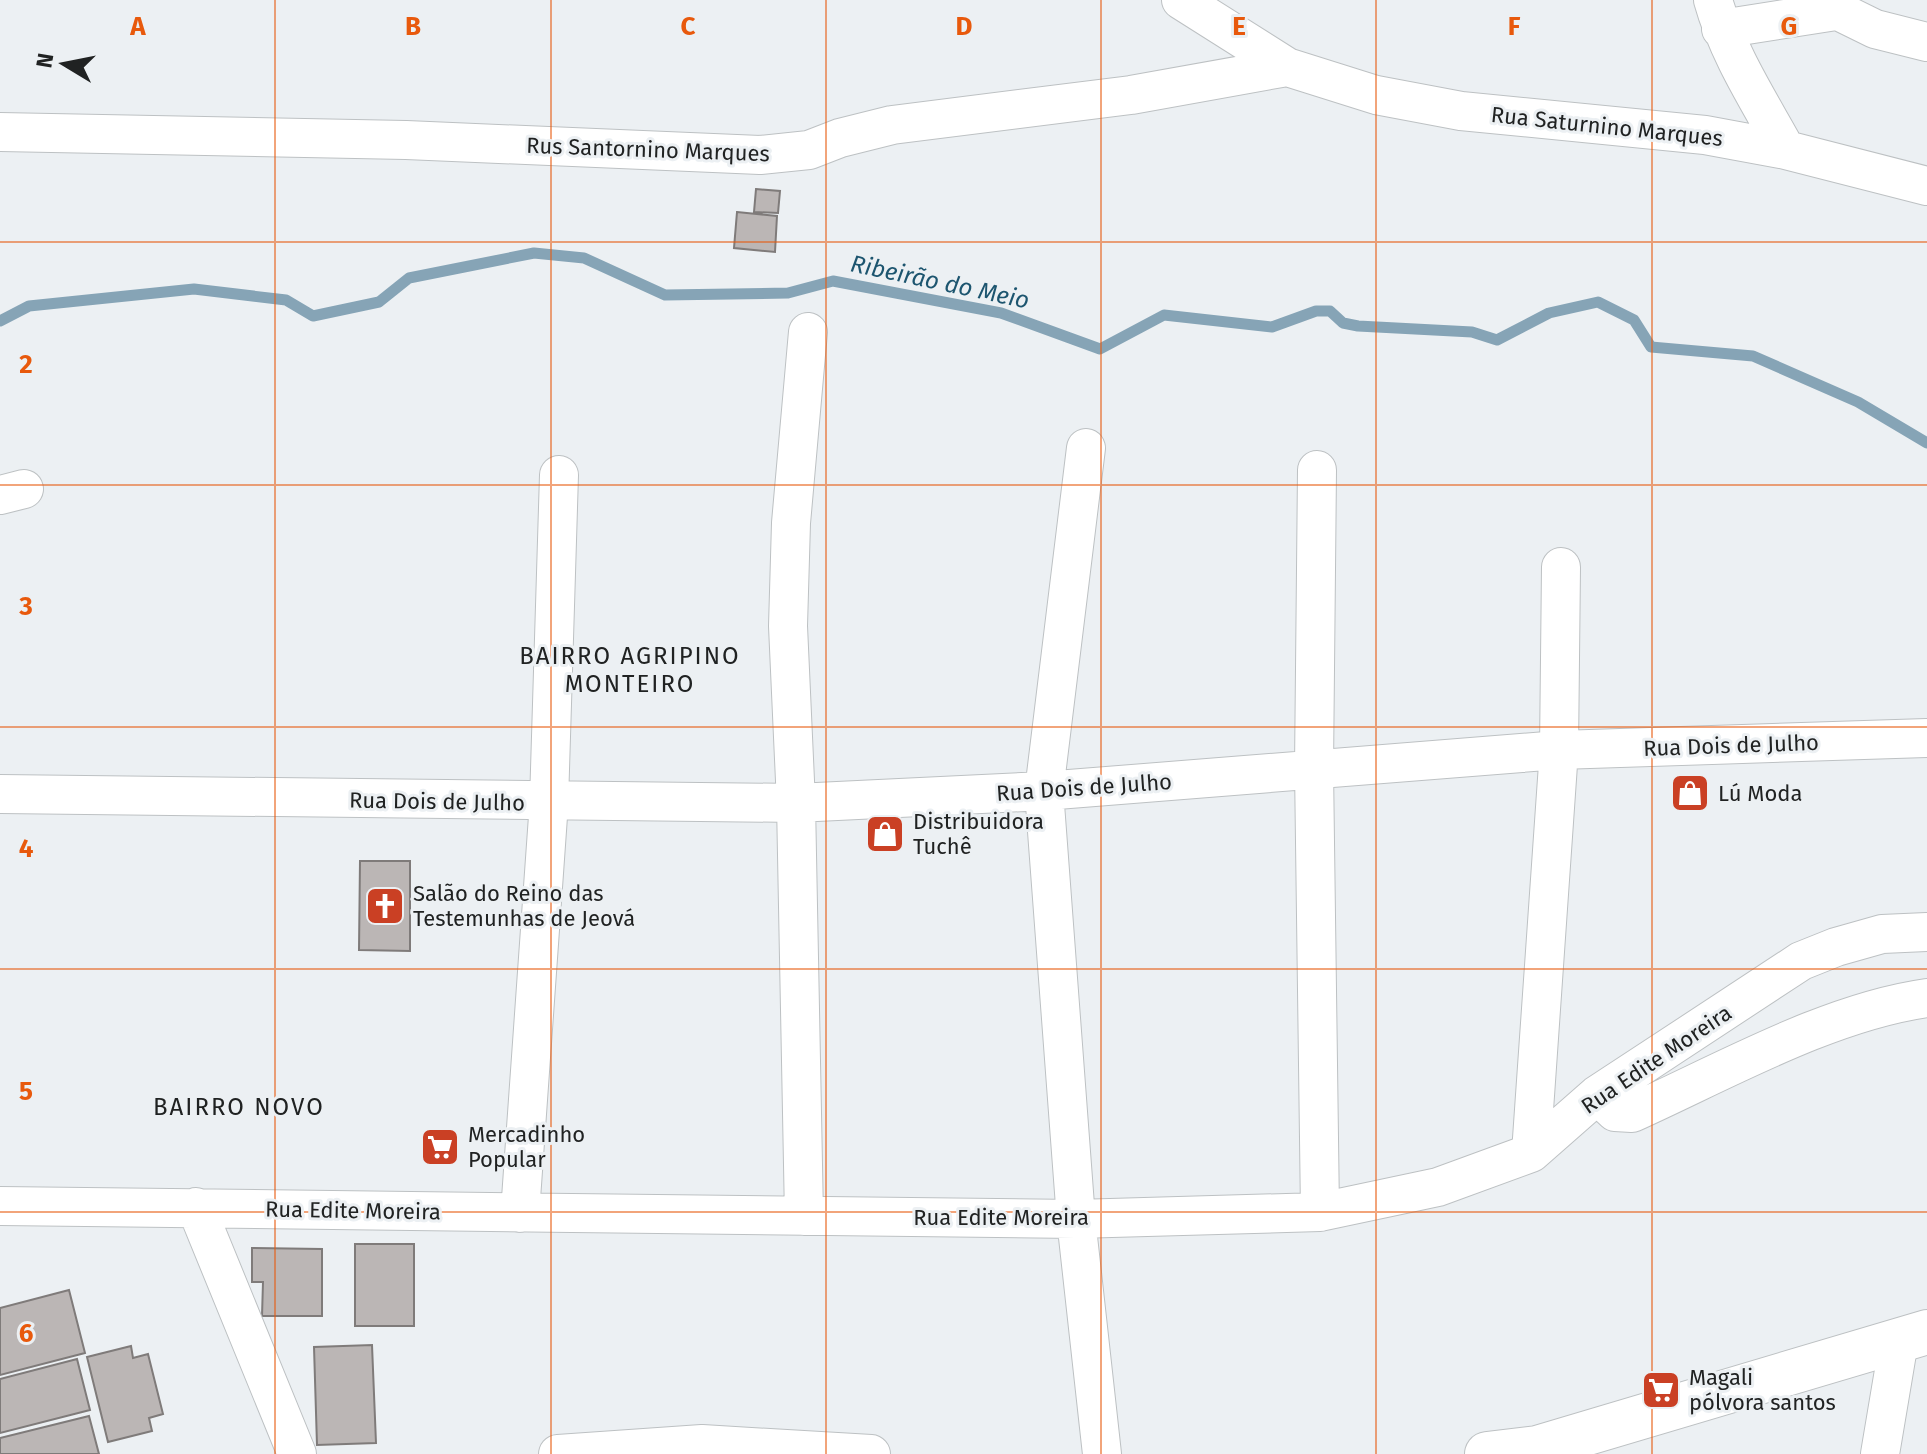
<svg xmlns="http://www.w3.org/2000/svg" width="1927" height="1454" font-family="'Fira Sans',sans-serif">
<style>
.lines{fill:none;stroke-linecap:round;stroke-linejoin:round}
.stream{stroke:#86a4b6;stroke-width:11}
.building{fill:#bbb6b5;stroke:#7f7b7a;stroke-width:2}
.minor-casing{stroke:#bdc1c3;stroke-width:40}
.secondary-casing{stroke:#bdc1c3;stroke-width:46}
.minor{stroke:#fff;stroke-width:38}
.secondary{stroke:#fff;stroke-width:44}
.grid{fill:none;stroke:#e8590c;stroke-width:2;stroke-opacity:0.55}
.labels{text-anchor:middle;stroke-width:6;stroke-linejoin:round;paint-order:stroke}
.street-label{font-size:22px;fill:#202222;stroke:#ecf0f3}
.poi-label{font-size:22px;fill:#202222;stroke:#ecf0f3;text-anchor:start}
.water-label{font-size:24px;font-style:italic;fill:#1d556f;stroke:#ecf0f3}
.neighbourhood-label{font-size:24px;letter-spacing:2px;fill:#202222;stroke:#ecf0f3}
.grid-label{font-size:26px;text-anchor:middle;font-weight:bold;fill:#e8590c;stroke:#ecf0f3;stroke-width:6;stroke-linejoin:round;paint-order:stroke}
</style>
<rect width="100%" height="100%" fill="#ecf0f3"/>
<g class="lines">
<!-- stream -->
<path class="stream" d="M0,321L29,306L194,289L286,300L313,316L379,302L409,278L534,253L584,258L665,295L788,293L833,281L1001,313L1100,349L1164,315L1272,327L1316,311H1330L1343,323L1358,326L1472,332L1497,340L1549,313L1598,302L1634,320L1651,347L1753,356L1858,402L1927,443"/>
</g>
<!-- building -->
<path class="building" d="M756,189L780,191L778,213L754,212Z
M737,212L777,216L775,252L734,248Z
M360,861H410V951L359,950Z
M355,1244H414V1326H355Z
M252,1248L322,1249V1316H262L263,1282H252Z
M69,1290L85,1353L0,1375V1308Z
M372,1345L376,1443L317,1445L314,1347Z
M131,1346L133,1358L148,1354L163,1414L149,1418L152,1431L108,1442L87,1357Z
M77,1359L90,1410L0,1433V1379Z
M89,1416L99,1454H0V1438Z"/>
<g class="lines">
<defs>
<path id="minor" d="M1181,0L1287,67L1376,95L1461,111L1705,135L1786,150L1927,186
M1713,0C1728,54 1759,101 1786,150
M1816,0L1875,29L1927,42
M1721,29L1836,11
M0,132L406,140L760,155L809,150L840,138L892,125L1131,95L1287,67
M1086,448L1044,791L1076,1219L1102,1454
M1317,470L1314,768L1320,1212
M0,495L24,489
M0,794L796,803L1044,791L1559,750L1927,738
M1597,1095L1615,1112L1632,1113C1723,1072 1828,1012 1927,998
M1531,1153L1559,750L1561,567
M0,1206L1076,1219L1320,1212L1438,1187L1531,1153L1597,1095L1801,961L1836,947L1882,934L1927,932
M196,1207L297,1454
M520,1213L549,802L559,475
M804,1216L796,803L788,626L791,523L808,332
M558,1454L702,1444L871,1454
M1880,1454L1899,1341"/>
<path id="secondary" d="M1487,1454L1537,1448L1927,1332"/>
</defs>
<!-- minor casing -->
<use href="#minor" class="minor-casing"/>
<!-- secondary casing -->
<use href="#secondary" class="secondary-casing"/>
<!-- minor -->
<use href="#minor" class="minor"/>
<!-- secondary -->
<use href="#secondary" class="secondary"/>
</g>
<!-- grid -->
<path class="grid" d="M275,0V1454M551,0V1454M826,0V1454M1101,0V1454M1376,0V1454M1652,0V1454M0,242H1927M0,485H1927M0,727H1927M0,969H1927M0,1212H1927"/>
<!-- icons -->
<defs>
<symbol id="shop-square" viewBox="-11 -11 22 22"><rect x="-9" y="-9" width="18" height="18" rx="4" fill="#ca4024" stroke="#ecf0f3"/><path d="M-5-2.5h2.3a2.7 3.5 0 0 1 5.4 0H5L5.5 6h-11ZM-1.5-2.5h3a1.5 2.3 0 0 0-3 0Z" fill="#fff"/></symbol>
<symbol id="church-square" viewBox="-11 -11 22 22"><rect x="-9" y="-9" width="18" height="18" rx="4" fill="#ca4024" stroke="#ecf0f3"/><path d="M-1.2-6h2.4v3.5h3.3v2.4h-3.3V6h-2.4V-.1h-3.3v-2.4h3.3Z" fill="#fff"/></symbol>
<symbol id="supermarket-square" viewBox="-11 -11 22 22"><rect x="-9" y="-9" width="18" height="18" rx="4" fill="#ca4024" stroke="#ecf0f3"/><path d="M-6-5.5h2.5l.6 2H6L4.5 2H-2.5L-4.4-4H-6ZM-1.5 3.2a1.3 1.3 0 1 0 .1 0ZM3 3.2a1.3 1.3 0 1 0 .1 0Z" fill="#fff"/></symbol>
</defs>
<g fill-rule="evenodd">
<use href="#shop-square" x="1668" y="771" width="44" height="44"/>
<use href="#shop-square" x="863" y="812" width="44" height="44"/>
<use href="#church-square" x="363" y="884" width="44" height="44"/>
<use href="#supermarket-square" x="418" y="1125" width="44" height="44"/>
<use href="#supermarket-square" x="1639" y="1368" width="44" height="44"/>
</g>
<g class="labels">
<!-- street labels -->
<g class="street-label">
<text transform="translate(1607 126) rotate(6)" y="8">Rua Saturnino Marques</text>
<text transform="translate(648 149) rotate(2)" y="8">Rus Santornino Marques</text>
<text transform="translate(1731 745) rotate(-2)" y="8">Rua Dois de Julho</text>
<text transform="translate(1084 787) rotate(-4)" y="8">Rua Dois de Julho</text>
<text transform="translate(437 801) rotate(1)" y="8">Rua Dois de Julho</text>
<text transform="translate(1656 1059) rotate(-34)" y="8">Rua Edite Moreira</text>
<text transform="translate(353 1210) rotate(1)" y="8">Rua Edite Moreira</text>
<text x="1001" y="1225">Rua Edite Moreira</text>
</g>
<!-- poi labels -->
<g class="poi-label">
<text x="1718" y="801">Lú Moda</text>
<text x="913" y="829">Distribuidora<tspan x="913" dy="25">Tuchê</tspan></text>
<text x="413" y="901">Salão do Reino das<tspan x="413" dy="25">Testemunhas de Jeová</tspan></text>
<text x="468" y="1142">Mercadinho<tspan x="468" dy="25">Popular</tspan></text>
<text x="1689" y="1385">Magali<tspan x="1689" dy="25">pólvora santos</tspan></text>
</g>
<!-- water labels -->
<g class="water-label">
<text transform="translate(940 282) rotate(12)" y="8">Ribeirão do Meio</text>
</g>
<!-- neighbourhood labels -->
<g class="neighbourhood-label">
<text x="630" y="664">BAIRRO AGRIPINO<tspan x="630" dy="28">MONTEIRO</tspan></text>
<text x="239" y="1115">BAIRRO NOVO</text>
</g>
</g>
<g class="grid-label">
<text x="138" y="35">A</text>
<text x="413" y="35">B</text>
<text x="688" y="35">C</text>
<text x="964" y="35">D</text>
<text x="1239" y="35">E</text>
<text x="1514" y="35">F</text>
<text x="1789" y="35">G</text>
<text x="26" y="373">2</text>
<text x="26" y="615">3</text>
<text x="26" y="857">4</text>
<text x="26" y="1100">5</text>
<text x="26" y="1342">6</text>
</g>
<!-- north arrow -->
<g transform="translate(64 64) rotate(280)" stroke="#ecf0f3" stroke-width="6" paint-order="stroke">
<path d="M0-6L14 30L0 20L-14 30Z" fill="#202222"/>
<text y="-12" font-size="22" font-weight="bold" text-anchor="middle" fill="#202222">N</text>
</g>
</svg>
